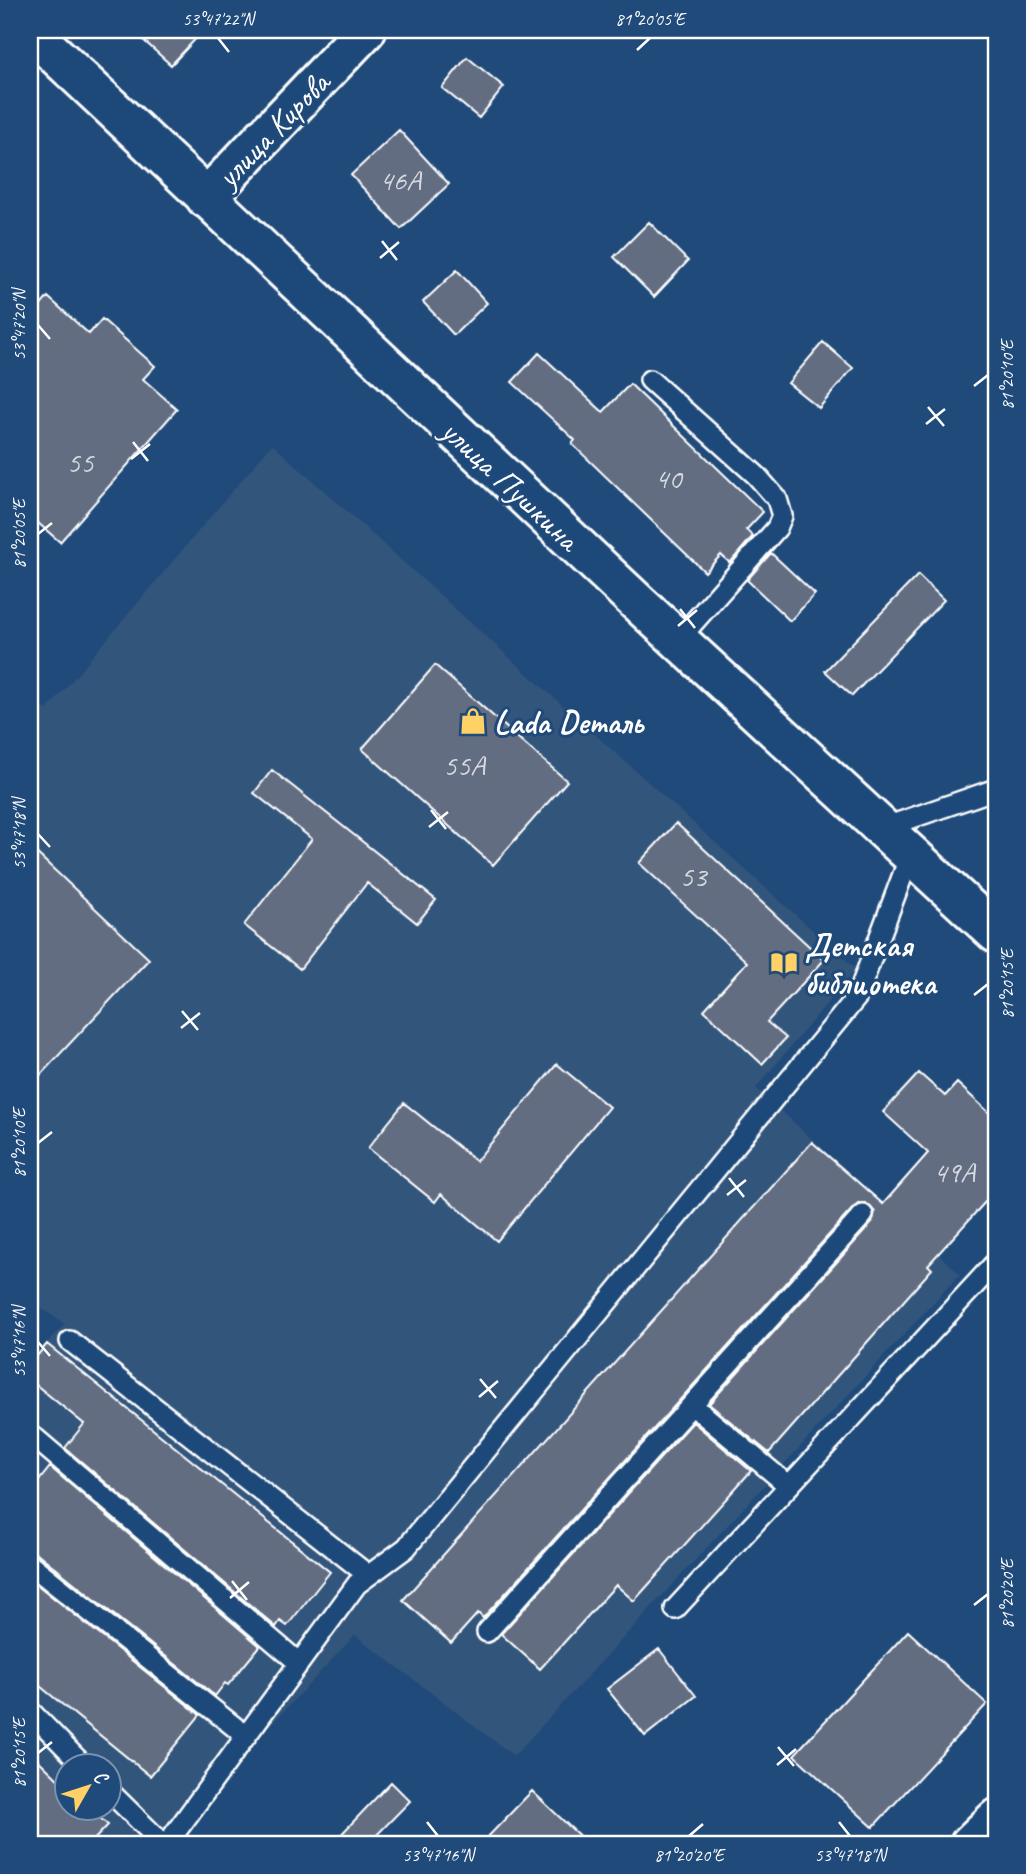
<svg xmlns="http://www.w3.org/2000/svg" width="1026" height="1874" font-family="Caveat,sans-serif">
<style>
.built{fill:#33547c;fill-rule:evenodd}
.building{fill:#626d82;stroke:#fff;stroke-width:2}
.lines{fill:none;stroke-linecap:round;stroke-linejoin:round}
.service-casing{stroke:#fff;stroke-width:24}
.minor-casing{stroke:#fff;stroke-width:44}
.tertiary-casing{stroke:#fff;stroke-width:44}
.service{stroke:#1f4a7a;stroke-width:19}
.minor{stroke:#1f4a7a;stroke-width:38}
.tertiary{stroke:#1f4a7a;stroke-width:38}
.ticks{fill:none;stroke:#fff;stroke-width:2.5}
.labels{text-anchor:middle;stroke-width:6;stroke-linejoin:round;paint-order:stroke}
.number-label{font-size:30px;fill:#d8dae0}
.street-label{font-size:33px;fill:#fff;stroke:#1f4a7a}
.poi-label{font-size:33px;font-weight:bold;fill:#fff;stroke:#1f4a7a;text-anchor:start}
.neatline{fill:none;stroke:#fff;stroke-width:2.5}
.ticks-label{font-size:18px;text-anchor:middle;fill:#fff}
</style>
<rect width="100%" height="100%" fill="#1f4a7a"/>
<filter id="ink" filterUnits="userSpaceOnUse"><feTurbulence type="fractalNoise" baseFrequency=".0143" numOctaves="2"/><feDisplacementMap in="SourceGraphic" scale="14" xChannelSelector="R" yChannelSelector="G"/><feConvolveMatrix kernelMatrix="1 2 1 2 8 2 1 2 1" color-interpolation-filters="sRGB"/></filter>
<g filter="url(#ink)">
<!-- built -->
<path class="built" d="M272,444L856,969L756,1088L960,1274L514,1756L355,1635L160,1844H30V1360L65,1324L30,1301V696L47,710ZM66,1766H108V1808H66Z"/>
<!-- building -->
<path class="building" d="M132,30H204L171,65Z
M467,57L504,87L479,118L442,88Z
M399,130L449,184L401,229L351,175Z
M649,222L688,261L654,297L614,257Z
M457,270L487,303L454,335L423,302Z
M48,297L89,334L102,319L155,366L143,379L177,409L60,542L30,516V318Z
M823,342L853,368L819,408L788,383Z
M539,353L603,412L630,384L763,512L746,530L753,536L730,563L721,555L705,572L572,444L575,440L512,382Z
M771,553L815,594L790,621L747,580Z
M918,575L944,600L852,696L825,671Z
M435,665L567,781L493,865L362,749Z
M272,770L436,900L417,923L367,883L300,969L244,925L312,839L254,793Z
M676,823L824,960L767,1022L786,1038L762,1064L704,1010L747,962L639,863Z
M30,847L149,959L30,1086Z
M557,1064L609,1107L497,1241L441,1194L435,1202L368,1148L404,1103L476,1161Z
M919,1073L945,1096L957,1083L996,1119V1190L928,1265L932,1269L769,1453L709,1404L872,1223L875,1212L866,1203H860L854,1207L483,1618L478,1613L451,1643L403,1600L812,1142L883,1204L928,1153L883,1112Z
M47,1344L330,1572L287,1626L280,1621L276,1627L65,1448L84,1424L30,1380V1364Z
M693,1422L751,1471L634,1601L616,1585L540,1669L501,1634Z
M50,1467L260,1646L228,1685L225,1683L215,1696L38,1554L30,1552V1492Z
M30,1579L200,1715L150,1776L30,1678Z
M908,1631L987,1704L873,1827L794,1755Z
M659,1649L696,1696L645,1736L607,1689Z
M30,1752L66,1787V1808H89L108,1825L90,1844H30Z
M391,1782L410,1801L368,1844H332Z
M532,1791L588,1844H481Z"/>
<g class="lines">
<defs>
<path id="service" d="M650,380L756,475L777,499L782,516L777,528L678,640
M883,828L996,789
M70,1341L368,1575
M693,1406L789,1486
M30,1444L35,1438L299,1663
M30,1564L246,1736
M675,1609L996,1262
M487,1632L863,1215
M30,1711L84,1766
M108,1790L163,1844
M167,1844L357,1584L406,1548L857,997L911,853"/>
<path id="minor" d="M206,198L366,30
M970,1844L996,1819"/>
<path id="tertiary" d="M30,31L637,602L996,933"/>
</defs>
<!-- service casing -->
<use href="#service" class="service-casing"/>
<!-- minor casing -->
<use href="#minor" class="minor-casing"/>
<!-- tertiary casing -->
<use href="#tertiary" class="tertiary-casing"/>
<!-- service -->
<use href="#service" class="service"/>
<!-- minor -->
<use href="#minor" class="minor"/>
<!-- tertiary -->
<use href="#tertiary" class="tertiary"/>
</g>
</g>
<!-- ticks -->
<path class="ticks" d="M218,38L229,52M637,50L650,38M382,241L397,260M380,258L399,242M38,325L50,339M974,386L988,375M928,407L944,426M926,424L945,409M133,442L148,461M131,459L150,444M38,534L52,523M680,609L695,628M678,626L697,610M431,810L446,829M429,827L448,812M38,834L50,847M974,995L988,984M182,1011L198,1030M181,1028L200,1013M38,1143L52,1132M729,1178L744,1197M727,1195L746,1180M38,1342L50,1356M480,1379L496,1398M479,1397L498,1381M232,1581L247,1600M230,1598L249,1582M974,1605L988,1594M778,1747L794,1766M38,1753L52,1742M777,1765L796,1749M427,1822L438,1836M839,1822L850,1836M689,1836L703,1824"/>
<!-- icons -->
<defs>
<symbol id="shop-bare" viewBox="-9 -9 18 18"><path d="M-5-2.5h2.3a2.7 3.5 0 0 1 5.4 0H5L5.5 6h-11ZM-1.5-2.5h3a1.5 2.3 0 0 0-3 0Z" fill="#ffd166" stroke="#1f4a7a" stroke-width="2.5" paint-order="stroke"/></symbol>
<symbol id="library-bare" viewBox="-9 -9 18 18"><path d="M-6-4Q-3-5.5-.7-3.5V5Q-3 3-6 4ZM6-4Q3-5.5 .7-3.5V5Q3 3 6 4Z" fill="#ffd166" stroke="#1f4a7a" stroke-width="2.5" paint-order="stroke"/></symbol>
</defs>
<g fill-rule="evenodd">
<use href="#shop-bare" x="454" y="702" width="38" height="38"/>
<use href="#library-bare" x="765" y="944" width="38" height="38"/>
</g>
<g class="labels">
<!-- number labels -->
<g class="number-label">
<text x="400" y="190">46А</text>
<text x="80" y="472">55</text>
<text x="668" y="488">40</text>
<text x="464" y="775">55А</text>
<text x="693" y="886">53</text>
<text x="954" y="1182">49А</text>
</g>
<!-- street labels -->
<g class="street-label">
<text transform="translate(272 129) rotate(-46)" y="12">улица Кирова</text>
<text transform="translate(511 484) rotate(43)" y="12">улица Пушкина</text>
</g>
<!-- poi labels -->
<g class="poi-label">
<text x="494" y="733">Lada Dеталь</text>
<text x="805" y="956">Детская<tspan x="805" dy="38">библиотека</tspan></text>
</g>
</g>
<!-- margin -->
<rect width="1026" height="1874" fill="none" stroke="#1f4a7a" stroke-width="77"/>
<!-- north arrow -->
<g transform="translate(88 1787) rotate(51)"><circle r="33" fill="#1f4a7a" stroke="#7992af" stroke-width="2"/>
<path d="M0-5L12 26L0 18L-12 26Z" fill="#ffd166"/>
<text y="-10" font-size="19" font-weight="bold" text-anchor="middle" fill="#ffffff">С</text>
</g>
<rect x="38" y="38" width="950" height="1798" class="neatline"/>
<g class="ticks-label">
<text x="218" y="25">53°47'22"N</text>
<text x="650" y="25">81°20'05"E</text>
<text transform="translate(19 325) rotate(-90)" y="6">53°47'20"N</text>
<text transform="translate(1007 375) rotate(-90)" y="6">81°20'10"E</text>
<text transform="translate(19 534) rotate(-90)" y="6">81°20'05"E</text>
<text transform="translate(19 834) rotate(-90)" y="6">53°47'18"N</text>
<text transform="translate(1007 984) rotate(-90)" y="6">81°20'15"E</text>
<text transform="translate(19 1143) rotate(-90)" y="6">81°20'10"E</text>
<text transform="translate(19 1342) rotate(-90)" y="6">53°47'16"N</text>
<text transform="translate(1007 1594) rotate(-90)" y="6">81°20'20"E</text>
<text transform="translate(19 1753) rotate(-90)" y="6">81°20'15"E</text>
<text x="438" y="1861">53°47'16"N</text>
<text x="689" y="1861">81°20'20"E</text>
<text x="850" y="1861">53°47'18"N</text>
</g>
</svg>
